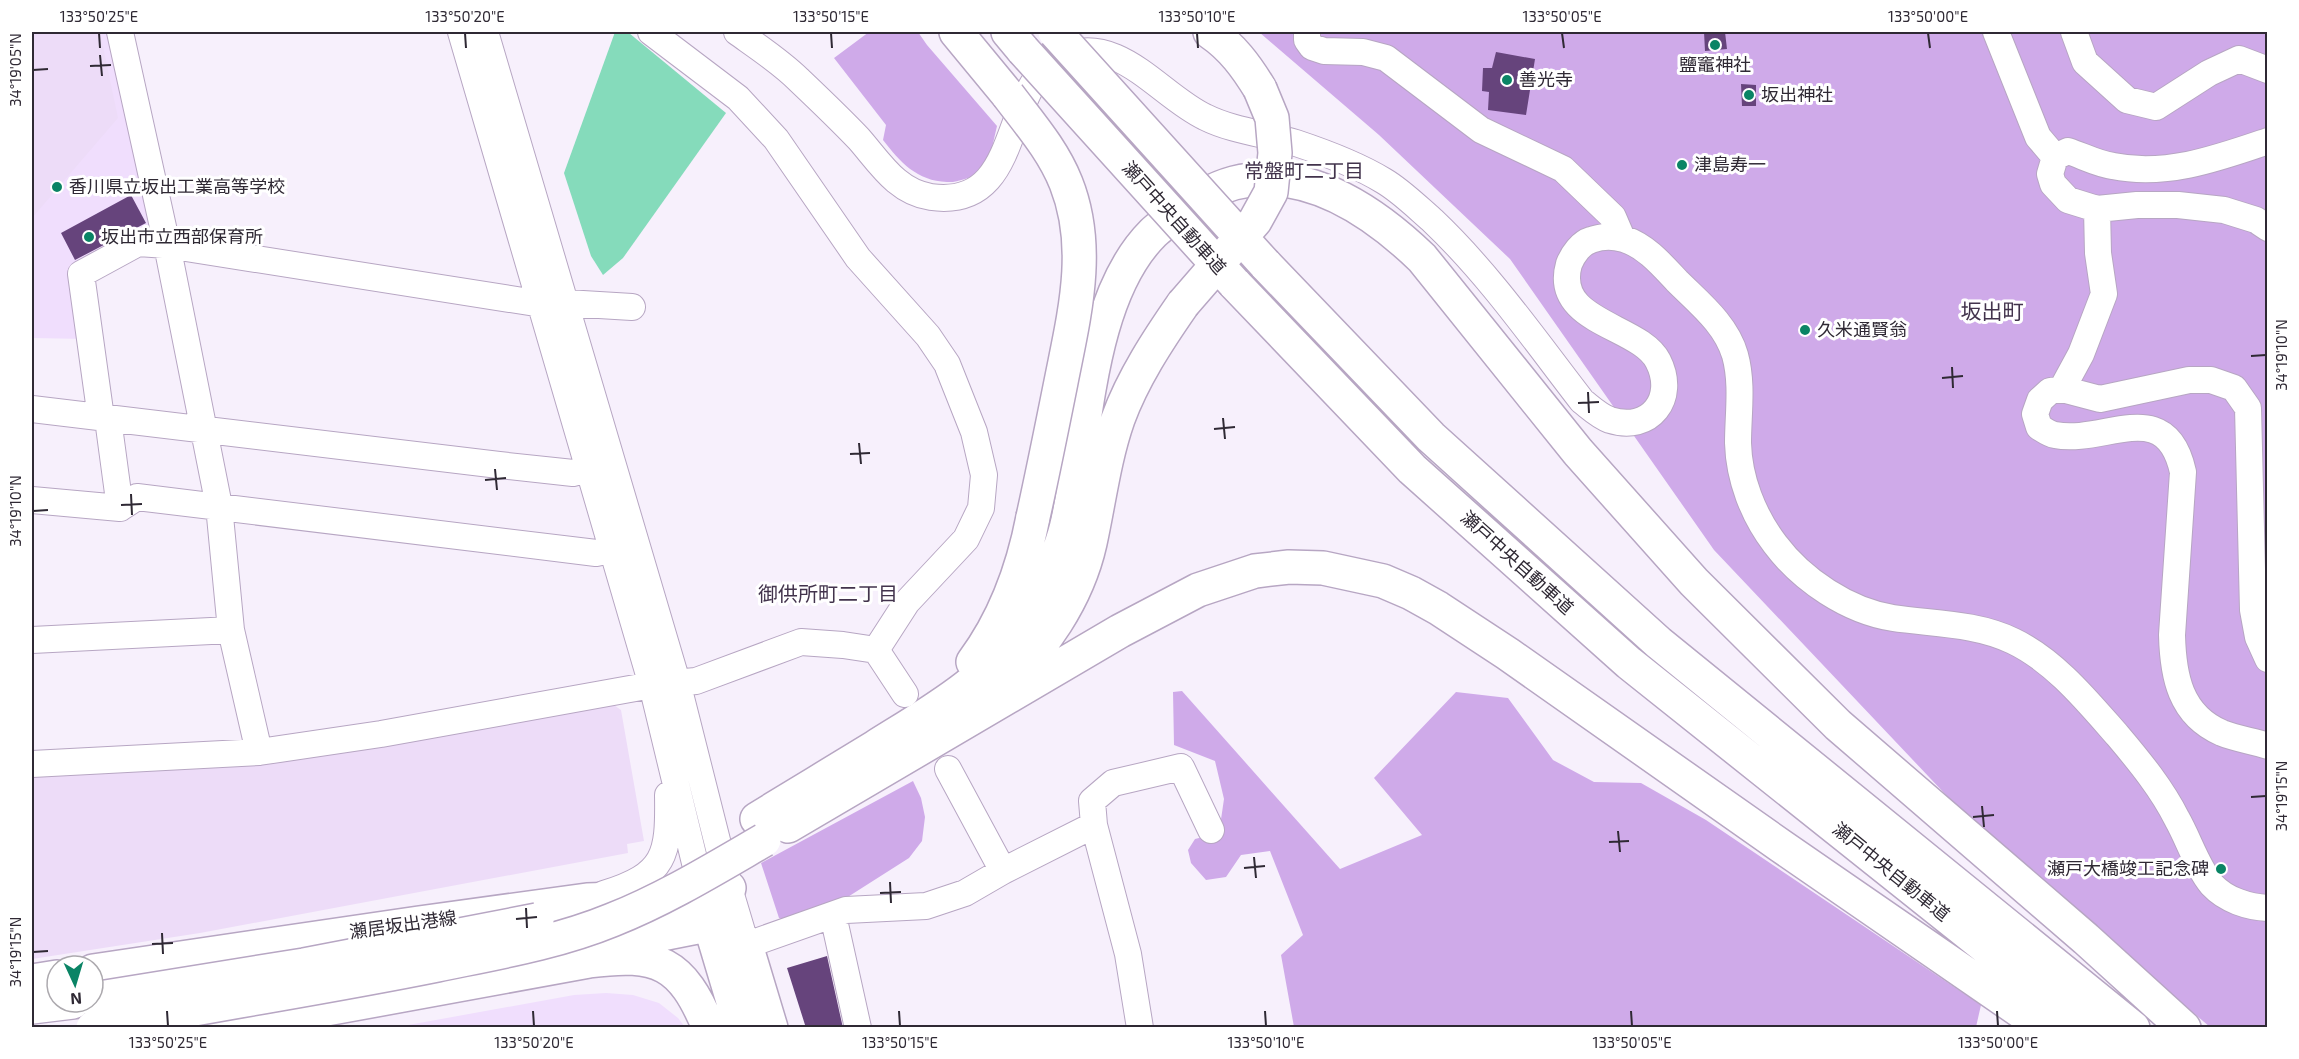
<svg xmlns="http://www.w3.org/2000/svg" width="2299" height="1059" font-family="'Exo 2','Noto Sans JP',sans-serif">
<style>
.built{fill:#f0defd}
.green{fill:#eddcf8}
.forest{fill:#cfaae9}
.water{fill:#85dbbb}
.building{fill:#66447c}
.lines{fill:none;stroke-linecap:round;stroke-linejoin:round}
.minor-casing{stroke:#b7a6c3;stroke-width:28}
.major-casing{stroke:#b7a6c3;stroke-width:36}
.highway-casing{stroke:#b7a6c3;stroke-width:36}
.minor{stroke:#fff;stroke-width:26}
.major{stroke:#fff;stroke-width:33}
.highway{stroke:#fff;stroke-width:33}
.highway-bridge-casing{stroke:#b7a6c3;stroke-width:36;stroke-linecap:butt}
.highway-bridge{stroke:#fff;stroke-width:33}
.ticks{fill:none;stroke:#2f2934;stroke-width:2}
.poi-dot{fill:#0a8465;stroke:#fff;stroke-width:2}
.labels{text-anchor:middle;stroke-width:6;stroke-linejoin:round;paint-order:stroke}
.poi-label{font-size:18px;fill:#2f2934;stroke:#fff;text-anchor:start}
.street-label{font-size:18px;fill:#2f2934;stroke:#fff}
.neighbourhood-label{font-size:20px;fill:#42334c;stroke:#fff}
.quarter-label{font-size:21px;fill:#42334c;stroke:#fff}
.neatline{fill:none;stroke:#2f2934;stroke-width:2}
.ticks-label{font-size:15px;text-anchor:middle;fill:#2f2934}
</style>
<rect width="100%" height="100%" fill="#f7f0fc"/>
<!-- built -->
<path class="built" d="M32,32H112L156,228L76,271L86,339L32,338Z
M606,993L633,995L659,1003L678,1018L685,1027H397L574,995Z"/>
<!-- green -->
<path class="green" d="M32,32H100L118,118L32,218Z
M611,703L621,710L644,841L627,844L628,853L200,933L32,959V775L241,766Z"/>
<!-- forest -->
<path class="forest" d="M869,32H918L927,45L997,126L991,152L979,175C969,177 957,183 947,182C917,181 900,162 883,140L886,125L834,58Z
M1259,32H2267V1027H2210L1983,834L1714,550L1510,259L1379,135Z
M1182,691L1340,869L1422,835L1374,778L1456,692L1508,698L1553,760L1594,782L1641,783L1706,820L1981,1005L1976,1027H1294L1281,955L1303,935L1270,851L1241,855L1226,877L1206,880L1191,863L1188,850L1195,839L1219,833L1224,799L1215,761L1174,745L1173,692Z
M913,781L921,798L925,817L922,841L909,858L843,900L789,922L779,918L761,863Z"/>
<!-- water -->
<path class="water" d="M615,32L629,33L726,113L623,258L603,275L591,256L564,173Z"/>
<!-- building -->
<path class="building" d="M1704,32H1725L1727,49L1705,51Z
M1496,52L1535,59L1526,115L1488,110L1489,92L1482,91L1483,68H1492Z
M1741,84L1756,85V106H1742Z
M131,195L146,223L75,260L61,233Z
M827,956L843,1028H806L787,968Z"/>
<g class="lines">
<defs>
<path id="minor" d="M120,32L167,245L219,506L231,630L259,752
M461,32L652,685L709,921
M485,32L677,682L729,888L746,945
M651,32L738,98L776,139L858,258L928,336L947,364L974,432L984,475L981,508L966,539L907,602L876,650
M737,32C758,47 781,62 799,80C819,99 840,119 859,139C880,163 897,192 931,197C1026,210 999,84 1062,57C1118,32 1160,96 1205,117C1233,131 1267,134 1296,143C1326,153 1358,165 1384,181C1401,191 1417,207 1432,220C1489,274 1534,339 1582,401C1591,408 1599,416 1610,420C1650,433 1677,398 1658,361C1640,325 1552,323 1569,264C1573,254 1581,243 1591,240C1601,236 1614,236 1624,239C1646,246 1662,265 1677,281C1699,303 1726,324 1735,355C1743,384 1738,414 1738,443C1739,479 1753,515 1775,544C1802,580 1848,611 1893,618C1933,624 1976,623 2013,641C2055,661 2088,702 2118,736C2140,762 2162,789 2177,819C2189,840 2197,867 2212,885C2226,900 2248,907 2268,908
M1307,32V40L1312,47L1324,51L1363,52L1386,58L1481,130L1563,169L1613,217L1622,238
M1996,32L2038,137L2055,157
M2074,32L2085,62L2127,100L2156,107L2209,73L2239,59L2268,70
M2268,141C2218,158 2166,177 2113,166C2098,164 2083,156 2068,151L2055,157L2050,174L2053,184L2068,200L2097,209L2137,205H2178L2224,210L2256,220L2268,228
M566,303L632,307
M2062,389L2081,354L2104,294L2098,253L2097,209
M32,409L499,465L573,473L590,468L607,469
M101,418L81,274L138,243L167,245L542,304
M108,419L120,508
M32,500L120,508L137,497L596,553L614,549H631
M32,640L231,630
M2268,659L2258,637L2253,610L2248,408L2234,388L2211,380H2189L2100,399L2062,389L2050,391L2040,400L2035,414L2039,427C2044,430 2049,434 2055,435C2105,445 2166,394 2183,472L2172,635C2173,676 2180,715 2222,733C2237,739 2253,741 2268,746
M32,764L259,752L381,734L652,685L696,681L801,642L843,645L876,650L905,694
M948,769L1003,871
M604,894C666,875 669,855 668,795
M833,915L858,1028
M730,951L846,910L926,906L965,893L1003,871L1094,825
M1140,1028L1128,954L1094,825L1092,801L1113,783L1181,767L1211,830"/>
<path id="major" d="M709,921L741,1028
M606,945L697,927C715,918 720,904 729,888
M93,971L419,923L587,900L649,898L681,906L709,921L746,945L771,1028
M32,981L57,977
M223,1028L589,961C658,952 682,962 709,1028"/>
<path id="highway" d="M956,32L1008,95
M1008,32L1023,50
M1210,32C1232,47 1246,66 1260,89
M1265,264L1431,437L1659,643L2133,1028
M1234,283L1412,469L1629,663L2087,1028
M973,662C1005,619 1023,569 1033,517
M1002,689C1042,648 1077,601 1090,543C1099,502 1104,459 1118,419C1133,378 1158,340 1183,304
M757,819C796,795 836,771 875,747C929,713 991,679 1026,624C1033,613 1037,601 1042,590C1052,567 1063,545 1068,520C1087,433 1087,299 1153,233C1159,227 1167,222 1174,216C1191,202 1212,189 1234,183C1306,165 1372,210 1422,258L1578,452L1694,582L1838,725L2086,939L2184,1028
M788,826L1120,631L1198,590L1255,571L1289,567L1323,568L1383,581L1411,593L1438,608L1508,654L1781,846L2045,1028
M32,1007L73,1002"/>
</defs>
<!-- minor casing -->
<use href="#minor" class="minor-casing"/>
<!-- major casing -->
<use href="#major" class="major-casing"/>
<!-- highway casing -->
<use href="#highway" class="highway-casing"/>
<!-- minor -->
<use href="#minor" class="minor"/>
<!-- major -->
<use href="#major" class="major"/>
<!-- highway -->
<use href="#highway" class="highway"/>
<defs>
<path id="highway-bridge" d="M1055,32L1265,264
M1023,50L1234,283
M1008,95C1029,123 1053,150 1066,183C1092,248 1074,316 1061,382C1052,427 1043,472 1033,517
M1183,304L1255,221L1271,192L1275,153L1272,118L1260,89
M93,999L304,965L537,920
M93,1028C208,1005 323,988 437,965C495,953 556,943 612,920C665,899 714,869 764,840"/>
</defs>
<!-- highway-bridge casing -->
<use href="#highway-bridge" class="highway-bridge-casing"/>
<!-- highway-bridge -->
<use href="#highway-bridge" class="highway-bridge"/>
</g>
<!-- ticks -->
<path class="ticks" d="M99,33L100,48M465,33L466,48M831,33L832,48M1197,33L1198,48M1562,33L1564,48M1928,33L1930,48M100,55L102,76M90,66L111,65M33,70L48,69M2251,356L2266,355M1952,367L1953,388M1942,378L1963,376M1588,392L1589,413M1578,403L1599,402M1223,418L1225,439M1214,429L1235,427M859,443L861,464M850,454L870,453M495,469L497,490M485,480L506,478M131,494L132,515M121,505L142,504M33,511L48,510M2251,797L2266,796M1982,806L1984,827M1973,817L1994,815M1618,831L1620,852M1609,842L1629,841M1254,857L1256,878M1244,868L1265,866M890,882L891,903M880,893L901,892M526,908L527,928M516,919L537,917M162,933L163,954M152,944L173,943M33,952L48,951M167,1011L168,1026M533,1011L534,1026M899,1011L900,1026M1265,1011L1266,1026M1631,1011L1632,1026M1997,1011L1998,1026"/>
<!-- markers -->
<g class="poi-dot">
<circle cx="1715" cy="45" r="6"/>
<circle cx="1507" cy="80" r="6"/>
<circle cx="1749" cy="95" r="6"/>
<circle cx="1682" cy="165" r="6"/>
<circle cx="57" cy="187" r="6"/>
<circle cx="89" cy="237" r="6"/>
<circle cx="1805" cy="330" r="6"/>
<circle cx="2221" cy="869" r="6"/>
</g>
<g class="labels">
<!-- poi labels -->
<g class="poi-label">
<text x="1715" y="71" text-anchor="middle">鹽竈神社</text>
<text x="1519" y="86">善光寺</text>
<text x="1761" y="101">坂出神社</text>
<text x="1694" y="171">津島寿一</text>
<text x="69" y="193">香川県立坂出工業高等学校</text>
<text x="101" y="243">坂出市立西部保育所</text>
<text x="1817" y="336">久米通賢翁</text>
<text x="2209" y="875" text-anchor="end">瀬戸大橋竣工記念碑</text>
</g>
<!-- street labels -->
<g class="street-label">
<text transform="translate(1174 218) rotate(48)" y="6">瀬戸中央自動車道</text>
<text transform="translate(1517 563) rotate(42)" y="6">瀬戸中央自動車道</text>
<text transform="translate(1891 872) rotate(39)" y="6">瀬戸中央自動車道</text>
<text transform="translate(403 925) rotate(-8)" y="6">瀬居坂出港線</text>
</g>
<!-- neighbourhood labels -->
<g class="neighbourhood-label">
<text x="1304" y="178">常盤町二丁目</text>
<text x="828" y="601">御供所町二丁目</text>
</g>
<!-- quarter labels -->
<g class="quarter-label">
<text x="1992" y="319">坂出町</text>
</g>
</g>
<!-- border -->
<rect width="2299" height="1059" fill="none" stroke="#ffffff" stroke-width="66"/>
<!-- north arrow -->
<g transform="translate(75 984) rotate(176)"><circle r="28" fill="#ffffff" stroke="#aca9ae" stroke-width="1.5"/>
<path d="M0-4.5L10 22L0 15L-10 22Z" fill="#0a8465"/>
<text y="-9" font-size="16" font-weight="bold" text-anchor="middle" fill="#2f2934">N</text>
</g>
<rect x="33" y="33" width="2233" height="993" class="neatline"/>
<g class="ticks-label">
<text x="99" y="22">133°50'25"E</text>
<text x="465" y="22">133°50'20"E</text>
<text x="831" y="22">133°50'15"E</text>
<text x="1197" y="22">133°50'10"E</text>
<text x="1562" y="22">133°50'05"E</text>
<text x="1928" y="22">133°50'00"E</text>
<text transform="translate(16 70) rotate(-90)" y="5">34°19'05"N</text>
<text transform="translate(2282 355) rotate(-90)" y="5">34°19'10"N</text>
<text transform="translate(16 511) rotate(-90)" y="5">34°19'10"N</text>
<text transform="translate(2282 796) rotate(-90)" y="5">34°19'15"N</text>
<text transform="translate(16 952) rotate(-90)" y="5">34°19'15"N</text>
<text x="168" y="1048">133°50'25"E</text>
<text x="534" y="1048">133°50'20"E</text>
<text x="900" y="1048">133°50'15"E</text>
<text x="1266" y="1048">133°50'10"E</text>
<text x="1632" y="1048">133°50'05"E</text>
<text x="1998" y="1048">133°50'00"E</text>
</g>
</svg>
